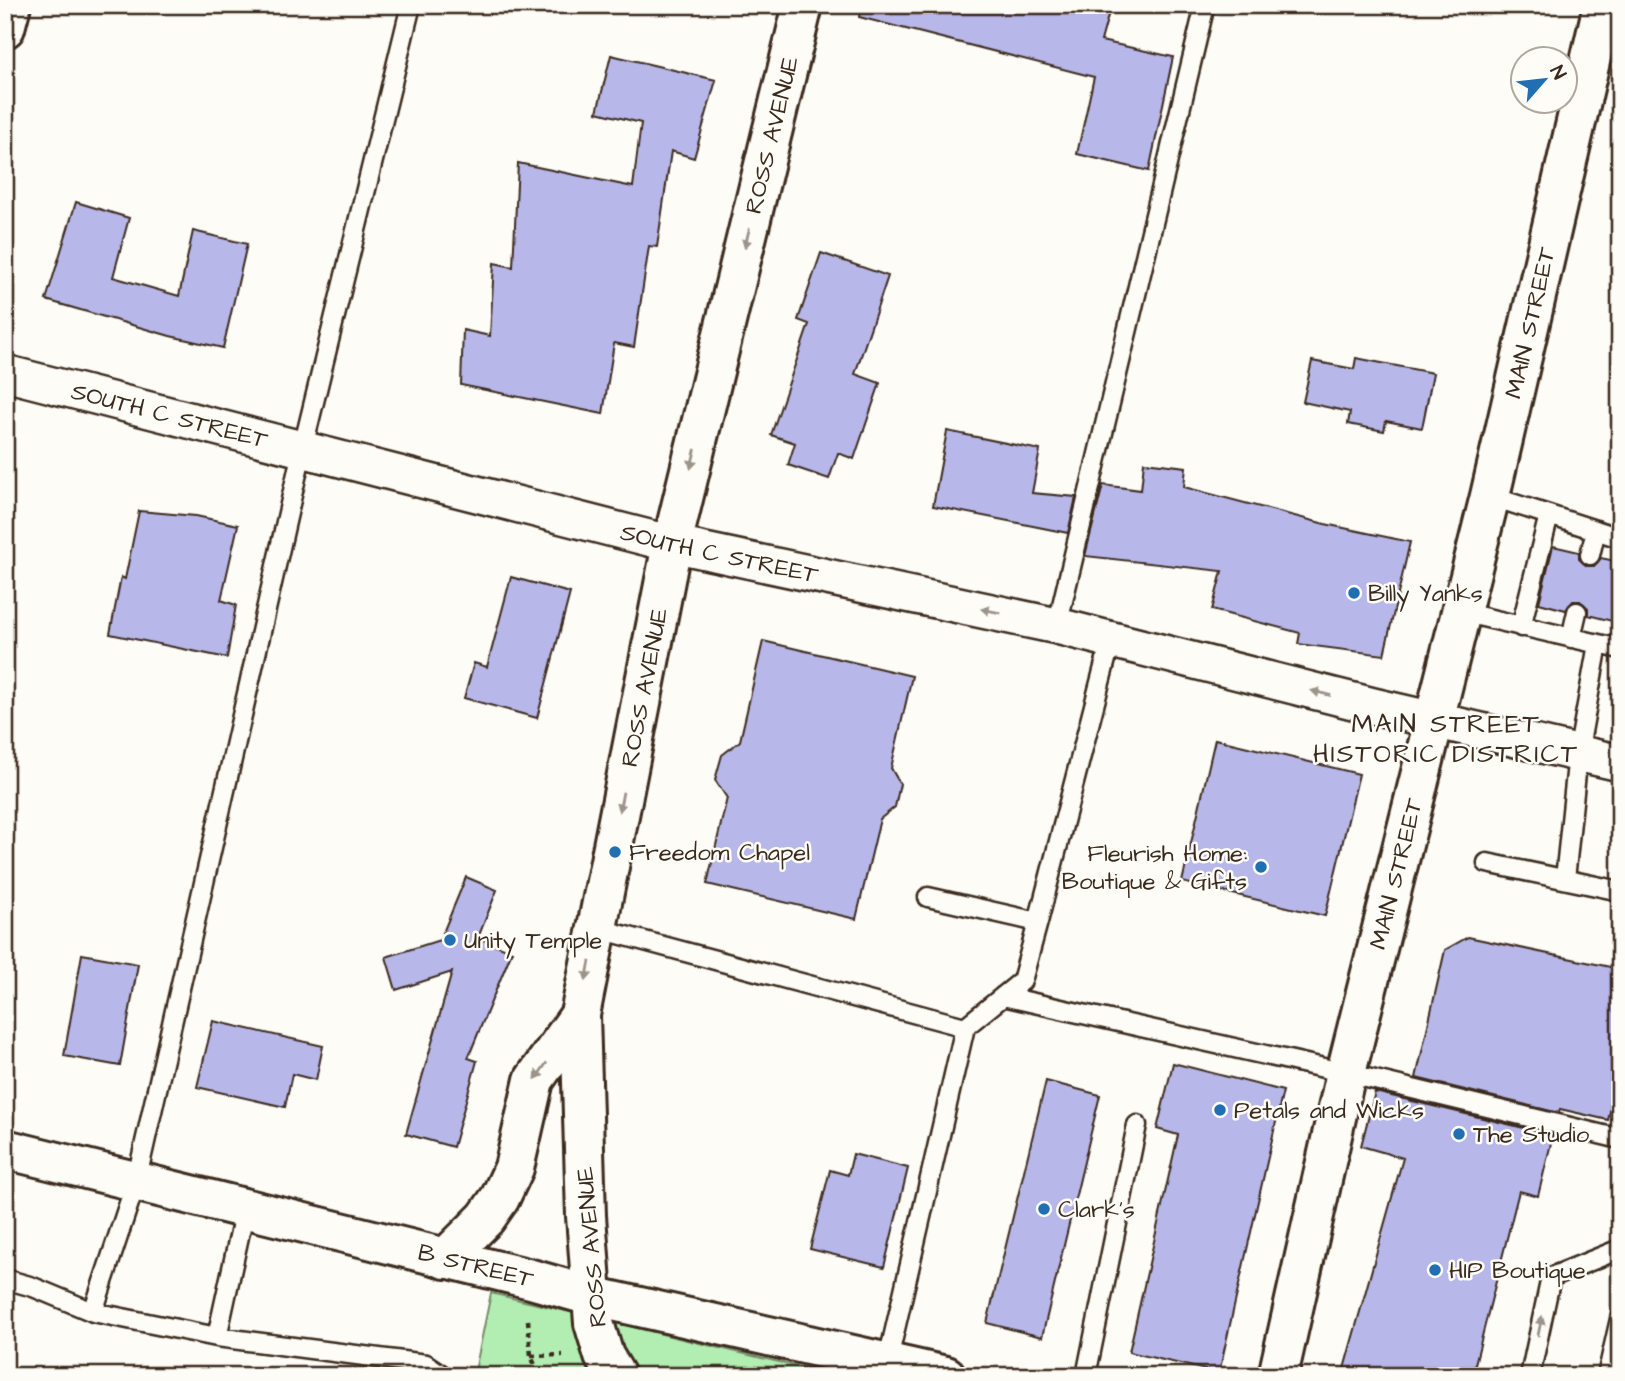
<svg xmlns="http://www.w3.org/2000/svg" width="1625" height="1381" font-family="'Architects Daughter',sans-serif">
<style>
.green{fill:#b2edb2;stroke:#768c68;stroke-width:2}
.building{fill:#b8b7e9;stroke:#3b2a1e;stroke-width:2}
.lines{fill:none;stroke-linecap:round;stroke-linejoin:round}
.lane-casing{stroke:#3b2a1e;stroke-width:23}
.street-casing{stroke:#3b2a1e;stroke-width:40}
.secondary-casing{stroke:#3b2a1e;stroke-width:44}
.primary-casing{stroke:#3b2a1e;stroke-width:44}
.path{stroke:#3b2a1e;stroke-width:4.5;stroke-dasharray:5 5;stroke-linecap:butt}
.lane{stroke:#fdfcf7;stroke-width:18}
.street{stroke:#fdfcf7;stroke-width:35}
.secondary{stroke:#fdfcf7;stroke-width:38}
.primary{stroke:#fdfcf7;stroke-width:38}
.oneway{fill:#9c938a}
.poi-dot{fill:#1f6fb2;stroke:#fdfcf7;stroke-width:2.5}
.labels{text-anchor:middle;stroke-width:5;stroke-linejoin:round;paint-order:stroke}
.street-label{font-size:24px;fill:#3b2a1e;stroke:#fdfcf7}
.poi-label{font-size:24px;fill:#3b2a1e;stroke:#fdfcf7;text-anchor:start}
.neighbourhood-label{font-size:26px;letter-spacing:2px;fill:#3b2a1e;stroke:#fdfcf7}
</style>
<rect width="100%" height="100%" fill="#fdfcf7"/>
<filter id="ink" filterUnits="userSpaceOnUse"><feTurbulence type="fractalNoise" baseFrequency=".0143" numOctaves="2"/><feDisplacementMap in="SourceGraphic" scale="14" xChannelSelector="R" yChannelSelector="G"/><feConvolveMatrix kernelMatrix="1 2 1 2 8 2 1 2 1" color-interpolation-filters="sRGB"/></filter>
<g filter="url(#ink)">
<!-- green -->
<path class="green" d="M491,1293L837,1376H474Z"/>
<!-- building -->
<path class="building" d="M861,5H1111L1101,41L1173,57L1149,171L1077,154L1094,77L859,17Z
M611,55L716,80L694,158L671,151L657,247L649,246L634,347L614,343L603,414L461,385L463,330L490,336L494,263L513,267L518,163L633,187L641,123L597,112Z
M76,202L129,218L113,277L179,296L193,231L247,244L223,348L170,336L46,300Z
M821,253L888,276L855,374L880,383L854,459L838,453L829,479L788,465L795,443L771,435L809,324L798,320Z
M1356,358L1433,373L1422,428L1386,421L1384,431L1348,424L1350,412L1303,402L1312,361L1354,369Z
M947,431L1040,450L1032,493L1076,497L1068,533L933,506Z
M1144,462L1186,467L1184,487L1325,524L1410,542L1384,655L1298,644L1300,633L1212,610L1222,571L1085,556L1103,485L1141,490Z
M139,511L196,516L238,525L221,600L236,605L227,658L110,634L121,577L125,579Z
M1553,546L1579,552V559L1587,566H1594L1601,558L1620,562V623L1588,615V608L1580,601H1573L1566,610L1539,603Z
M511,577L570,593L537,718L464,698L474,663L487,667Z
M763,641L912,676L891,768L900,784L895,807L880,819L856,919L707,884L727,798L715,780L722,755L740,741Z
M1215,739L1359,774L1325,916L1182,882Z
M466,877L497,890L478,938L512,951L468,1058L477,1061L453,1147L406,1134L452,972L396,990L386,957L440,940Z
M1468,937L1620,969V1071L1608,1120L1560,1109L1559,1113L1416,1078L1445,950Z
M82,954L138,964L120,1066L64,1056Z
M213,1021L323,1046L316,1080L292,1074L285,1107L197,1087Z
M1173,1063L1283,1091L1219,1373L1129,1352L1178,1135L1157,1129Z
M1046,1081L1100,1095L1042,1337L987,1323Z
M1375,1092L1553,1135L1538,1196L1519,1191L1472,1376H1342L1403,1158L1361,1146Z
M853,1154L908,1168L884,1267L810,1249L830,1170L848,1175Z"/>
<g class="lines">
<defs>
<path id="lane" d="M1490,496L1620,538
M1590,555L1596,530
M1461,612L1620,649
M1057,626L1205,5
M1521,627L1549,515
M1571,638L1577,612
M1487,863L1620,891
M1565,879L1578,754L1598,644
M928,897L1038,922L1111,640
M596,928L965,1027
M1003,996L1346,1073L1620,1139
M5,1279L33,1287L93,1312L217,1337L426,1364L444,1376
M93,1312L136,1182L303,447L411,5
M217,1337L245,1209
M887,1364L965,1027L1022,981L1038,922
M1086,1376L1137,1125
M1530,1376L1551,1277L1620,1249
M1607,1376L1620,1319"/>
<g id="street">
<path id="s1" d="M5,373L672,544L1057,626L1373,706L1620,763"/>
</g>
<g id="secondary">
<path d="M5,28L11,5"/>
<path id="s2" d="M5,1149L531,1279L591,1296L946,1376"/>
<path d="M445,1259L486,1218L500,1198L514,1168L534,1080L580,1015"/>
<path id="s3" d="M616,1376L604,1356L594,1323L586,1216L580,1015L672,544L803,5"/>
</g>
<g id="primary">
<path id="s4" d="M1278,1376L1346,1073L1490,496L1603,5"/>
</g>
</defs>
<!-- lane casing -->
<use href="#lane" class="lane-casing"/>
<!-- street casing -->
<use href="#street" class="street-casing"/>
<!-- secondary casing -->
<use href="#secondary" class="secondary-casing"/>
<!-- primary casing -->
<use href="#primary" class="primary-casing"/>
<!-- path -->
<path class="path" d="M528,1320L531,1356L540,1376
M531,1356L563,1355
M654,1370L666,1376"/>
<!-- lane -->
<use href="#lane" class="lane"/>
<!-- street -->
<use href="#street" class="street"/>
<!-- secondary -->
<use href="#secondary" class="secondary"/>
<!-- primary -->
<use href="#primary" class="primary"/>
</g>
<!-- one-way arrows -->
<defs><path id="oneway-solid" d="M-6-.8H1V-3.2L6.5 0L1 3.2V.8H-6Z" transform="scale(1.75)"/></defs>
<g class="oneway">
<use href="#oneway-solid" transform="translate(747 238) rotate(104)"/>
<use href="#oneway-solid" transform="translate(693 459) rotate(104)"/>
<use href="#oneway-solid" transform="translate(991 611) rotate(-168)"/>
<use href="#oneway-solid" transform="translate(1321 693) rotate(-166)"/>
<use href="#oneway-solid" transform="translate(621 802) rotate(101)"/>
<use href="#oneway-solid" transform="translate(588 971) rotate(101)"/>
<use href="#oneway-solid" transform="translate(541 1071) rotate(125)"/>
<use href="#oneway-solid" transform="translate(1540 1326) rotate(-78)"/>
</g>
</g>
<!-- markers -->
<g class="poi-dot">
<circle cx="1354" cy="593" r="7"/>
<circle cx="615" cy="852" r="7"/>
<circle cx="1261" cy="867" r="7"/>
<circle cx="450" cy="940" r="7"/>
<circle cx="1220" cy="1110" r="7"/>
<circle cx="1459" cy="1134" r="7"/>
<circle cx="1044" cy="1209" r="7"/>
<circle cx="1435" cy="1270" r="7"/>
</g>
<g class="labels">
<!-- street labels -->
<g class="street-label">
<text dy="8" stroke="none"><textPath href="#s3" startOffset="1267">ROSS AVENUE</textPath></text>
<text dy="8" stroke="none"><textPath href="#s4" startOffset="1083">MAIN STREET</textPath></text>
<text dy="8" stroke="none"><textPath href="#s1" startOffset="170">SOUTH C STREET</textPath></text>
<text dy="8" stroke="none"><textPath href="#s1" startOffset="737">SOUTH C STREET</textPath></text>
<text dy="8" stroke="none"><textPath href="#s3" startOffset="700">ROSS AVENUE</textPath></text>
<text dy="8" stroke="none"><textPath href="#s4" startOffset="516">MAIN STREET</textPath></text>
<text transform="translate(591 1247) rotate(-95)" y="8">ROSS AVENUE</text>
<text dy="8" stroke="none"><textPath href="#s2" startOffset="485">B STREET</textPath></text>
</g>
<!-- poi labels -->
<g class="poi-label">
<text x="1368" y="601">Billy Yanks</text>
<text x="629" y="860">Freedom Chapel</text>
<text x="1247" y="861" text-anchor="end">Fleurish Home:<tspan x="1247" dy="28">Boutique &amp; Gifts</tspan></text>
<text x="464" y="948">Unity Temple</text>
<text x="1234" y="1118">Petals and Wicks</text>
<text x="1473" y="1142">The Studio</text>
<text x="1058" y="1217">Clark’s</text>
<text x="1449" y="1278">HIP Boutique</text>
</g>
<!-- neighbourhood labels -->
<g class="neighbourhood-label">
<text x="1446" y="732">MAIN STREET<tspan x="1446" dy="30">HISTORIC DISTRICT</tspan></text>
</g>
</g>
<!-- margin -->
<rect width="1625" height="1381" fill="none" stroke="#fdfcf7" stroke-width="28"/>
<rect x="14" y="14" width="1597" height="1353" fill="none" stroke="#3b2a1e" stroke-width="2.5" filter="url(#ink)"/>
<!-- north arrow -->
<g transform="translate(1544 80) rotate(62)"><circle r="33" fill="#fdfcf7" stroke="#afa8a0" stroke-width="2"/>
<path d="M0-5L12 26L0 18L-12 26Z" fill="#1f6fb2"/>
<text y="-10" font-size="19" font-weight="bold" text-anchor="middle" fill="#3b2a1e">N</text>
</g>
</svg>
